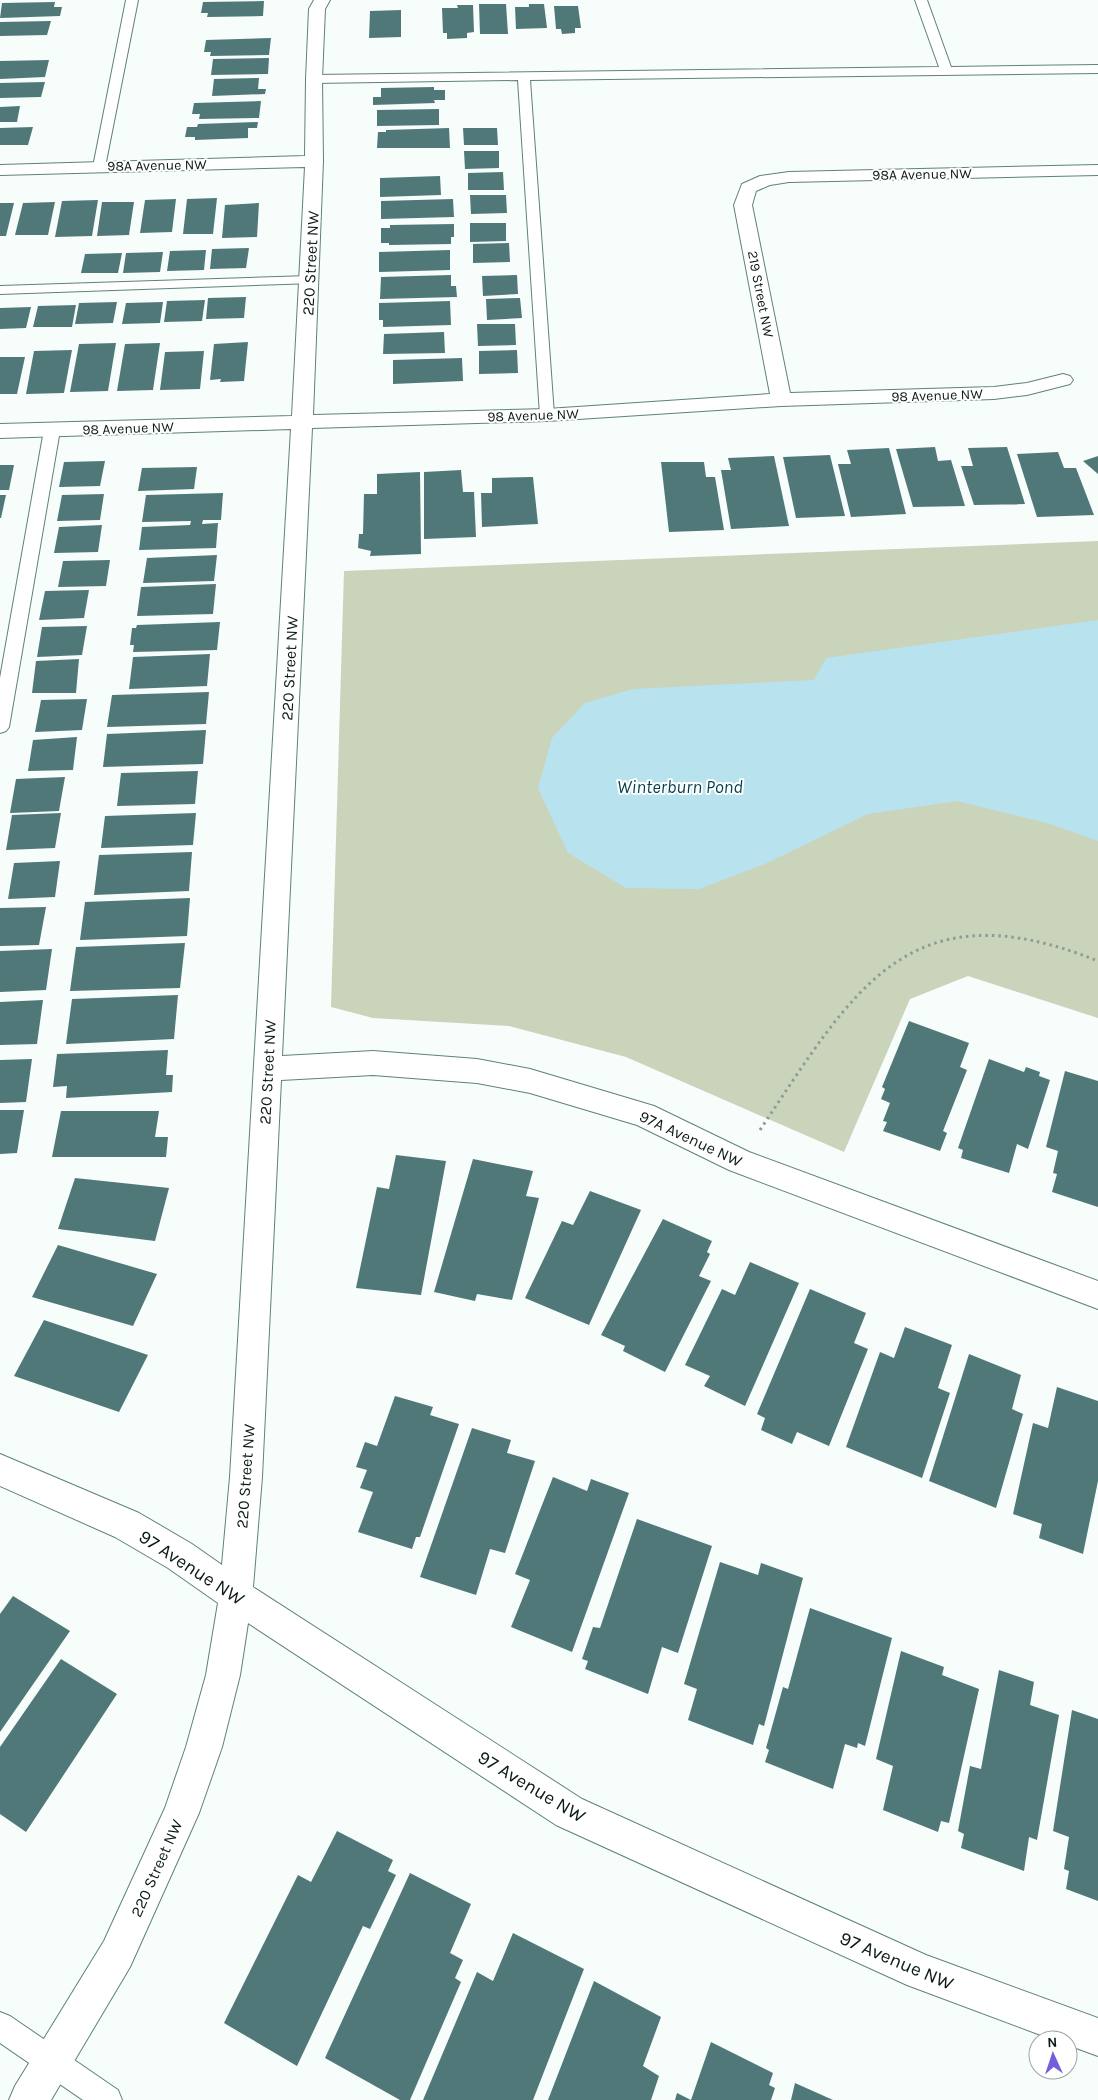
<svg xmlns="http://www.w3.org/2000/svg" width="1098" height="2100" font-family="Karla,sans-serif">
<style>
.green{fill:#c9d4bb}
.water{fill:#b9e2ef}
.building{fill:#507878}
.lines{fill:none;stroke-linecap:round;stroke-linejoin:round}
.lane-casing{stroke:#5e8277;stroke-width:2}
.street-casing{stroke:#5e8277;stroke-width:2}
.path{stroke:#909a97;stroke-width:3;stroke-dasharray:2.5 4;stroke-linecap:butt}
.lane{fill:#fff;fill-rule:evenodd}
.street{fill:#fff;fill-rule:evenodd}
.labels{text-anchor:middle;stroke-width:4;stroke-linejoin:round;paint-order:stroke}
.far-street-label{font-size:14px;fill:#0d1b17;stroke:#fff}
.street-label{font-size:16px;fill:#0d1b17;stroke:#fff}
.water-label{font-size:18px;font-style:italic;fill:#003f4d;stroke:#fff}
.near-street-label{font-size:19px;fill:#0d1b17;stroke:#fff}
</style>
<rect width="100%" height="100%" fill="#f6fdfb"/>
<!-- green -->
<path class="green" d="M1098,541V1018L968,976L910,999L844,1152L626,1057L509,1026L373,1018L331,1007L344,571Z"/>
<!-- water -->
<path class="water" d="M1098,620V841L1047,823L957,801L868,814L767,863L699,889L626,888L568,853L538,788L552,738L585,703L633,689L814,680L826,658Z"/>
<!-- building -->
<path class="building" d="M264,1L263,16L207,17L208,13H201L203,2Z
M55,2L54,7H62L60,16L0,18L2,3Z
M479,4H506L508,34H480Z
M529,4H544L547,28L516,29L515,7H529Z
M457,5H473L474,32L467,33V38L447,39V33H443L442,8H458Z
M554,6H578L581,28H575V33L562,34L561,29H556Z
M401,10V37L369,38L370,11Z
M51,21L47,35L0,36V22Z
M271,38L269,55L210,56L211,52H204L206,40Z
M269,58L268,74L211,75L213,59Z
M49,60L45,77L0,79V61Z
M259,78L258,89H266L265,94L212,96L214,79Z
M45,82L41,97L0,98V83Z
M434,87V90H445V100H434L435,103L373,105V97H381V88Z
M261,101L259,118L199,119L200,114H192L194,103Z
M20,106L17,122H0V107Z
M439,109V125L377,126V110Z
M258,122L257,128H248V138L195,140V137H185L187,127H197L198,124Z
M33,127L28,145H0V128Z
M449,128L450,148H377L378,132H386V130Z
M463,128H497L498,145H464Z
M464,151H499V168L465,169Z
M503,172L504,190H468V173Z
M440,176L441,195L380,197V178Z
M470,195H506L507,213L471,214Z
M217,198L213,234H183L187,199Z
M176,199L172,232L140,233L145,200Z
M453,199L454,217L381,219V201Z
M98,200L92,236L55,237L62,201Z
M55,202L48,235H15L23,203Z
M102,202H134L129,235L97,236Z
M0,203H14L6,236H0Z
M259,203L257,237L222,238L225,205Z
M470,223H506V241L470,242Z
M454,224V237H451V244L389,245V243H381V228H390V225Z
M509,243L510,262L473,263V244Z
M249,248L246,268L210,269L212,249Z
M206,250L204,270L167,271L170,251Z
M450,250V270L379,272V252Z
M163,252L160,272L123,273L126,253Z
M122,253L118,273H81L85,254Z
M451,275V286H456L457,297L380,299L381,277Z
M517,275L518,294L483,296L482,276Z
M246,297L244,318L206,319L208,298Z
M520,298L522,318L487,320L486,299Z
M205,300L202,321L164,322L167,301Z
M450,301L451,325L383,327V320H379V303Z
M117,302L113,323L75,324L79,303Z
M163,302L160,323L122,324L126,303Z
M76,305L72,327H33L38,306Z
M31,307L26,328L0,329V308Z
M477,324H515L516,345L478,346Z
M444,332L445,353L383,354L384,334Z
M248,342L244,381L220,382L221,379L210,380L214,344Z
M116,343L108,391L70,392L79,344Z
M160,343L153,390L117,391L125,344Z
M72,350L64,393L26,394L34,351Z
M517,350L518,373L479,374V351Z
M204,351L200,389L160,390L165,352Z
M0,357H25L17,394H0Z
M462,358L463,381L393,384V360Z
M935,447L938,461L951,460L965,506L913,507L896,449Z
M1007,447L1025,504L974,505L961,466H973L968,448Z
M889,448L906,514L851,517L838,464H851L847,450Z
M1058,452L1064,468H1076L1094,515L1037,517L1017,454Z
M830,455L845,516L796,518L783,457Z
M774,456L789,526L731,529L721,470H731L728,458Z
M1098,456V474L1083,461Z
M105,461L100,486L59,487L64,462Z
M661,462H704L706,477H715L724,530L669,532Z
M0,465H14L9,490H0Z
M197,467L194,489L138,491L142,468Z
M461,470L463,492H474L476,537L424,539V472Z
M420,472L421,554L370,556L371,551L358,548L359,534H363L364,494H377V474Z
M533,477L538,524L482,527L481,493H492V478Z
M223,493L221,520H203L202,524L218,523L216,548L139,550L142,527L190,525L191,521L142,522L146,495Z
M104,494L100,520L57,521L62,495Z
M0,495H6L1,518H0Z
M102,525L98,552L54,553L59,527Z
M217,555L214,581L143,583L147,558Z
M110,560L106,586L58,587L63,561Z
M216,584L213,614L137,616L141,587Z
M89,590L84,618L39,620L45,591Z
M220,622L217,650L133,652L134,645H130L132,628H136L137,625Z
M87,626L82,655L37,657L42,627Z
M210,654L207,686L129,689L133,657Z
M79,659L76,693H32L36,661Z
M209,692L206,724L107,727L112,695Z
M87,699L82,730L35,732L41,700Z
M206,730L203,764L103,767L107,734Z
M77,737L73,770L28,771L33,740Z
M198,771L195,804L117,806L121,773Z
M65,777L59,811L10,813L16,779Z
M61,813L55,848L6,850L12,815Z
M196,813L193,845L101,848L105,816Z
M192,852L189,891L94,895L99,855Z
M60,861L55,897L8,899L14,863Z
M190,898L187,936L80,940L85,902Z
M46,907L39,945L0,946V908Z
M185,943L180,988L70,991L76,947Z
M52,949L46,990L0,992V951Z
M178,995L174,1039L66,1044L72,999Z
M43,1000L37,1044L0,1045V1002Z
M909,1021L969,1043L960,1067L967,1070L943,1131L947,1133L940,1151L883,1131L887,1122L883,1121L890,1103L881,1099L885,1089L882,1087Z
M168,1050L166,1075H173L172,1092L66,1098L67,1086L53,1087L57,1054Z
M32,1059L26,1102L0,1103V1060Z
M989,1059L1024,1072L1026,1067L1040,1072L1039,1076L1050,1080L1028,1149L1017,1144L1009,1173L961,1158L963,1150L958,1148Z
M1065,1071L1098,1081V1207L1052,1192L1057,1174L1053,1173L1058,1151L1046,1147Z
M0,1110H24L17,1153L0,1154Z
M61,1111H159L155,1137H168L166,1157H52Z
M396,1155L446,1161L421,1295L356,1288L377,1187L389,1189Z
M473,1159L533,1171L526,1196L539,1198L512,1300L477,1294L475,1301L434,1292Z
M75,1178L169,1188L155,1241L58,1229Z
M590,1191L641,1210L589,1325L525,1298L562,1221L573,1225Z
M663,1219L712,1241L707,1252L710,1254L699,1276L711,1281L665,1372L623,1351L625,1346L601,1335Z
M58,1245L157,1274L133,1326L32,1297Z
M750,1262L799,1283L745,1406L704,1386L710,1376L685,1365L722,1289L735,1295Z
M810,1289L866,1313L854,1343L868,1349L829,1446L797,1432L792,1444L761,1430L765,1418L757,1414Z
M44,1320L148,1355L119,1412L14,1376Z
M905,1327L952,1345L938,1388L950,1393L922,1478L846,1447L880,1352L894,1358Z
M969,1354L1021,1375L1012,1409L1023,1414L996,1508L929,1481Z
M1057,1387L1098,1401V1481L1083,1554L1039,1538L1042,1524L1013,1514L1033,1423L1048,1428Z
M395,1396L433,1407L430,1415L459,1424L420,1537H416L412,1549L358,1532L373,1492L360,1488L367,1470L356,1467L365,1442L377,1446Z
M472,1428L511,1440L507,1453L535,1461L505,1553L490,1549L476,1595L420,1577Z
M553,1477L587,1491L591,1479L629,1493L572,1652L511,1627L530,1580L515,1574Z
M637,1519L712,1546L678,1653L662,1647L648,1694L585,1669L588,1661L582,1659L593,1627L600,1628Z
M720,1562L758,1575L761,1563L803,1578L764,1726L759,1724L753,1745L688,1720L697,1689L684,1684Z
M13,1596L70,1631L0,1732V1614Z
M810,1608L892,1638L865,1746L858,1743L857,1748L845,1744L833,1789L765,1762L769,1750L766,1748L783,1687L788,1689Z
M901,1651L944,1667L942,1675L979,1689L949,1823L941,1821L938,1832L883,1810L893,1766L876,1759Z
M61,1659L117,1694L26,1832L0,1814V1747Z
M999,1670L1034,1682L1030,1705L1059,1715L1037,1840L1029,1837L1024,1871L961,1848L964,1834L958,1831L970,1766L981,1769Z
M1072,1710L1098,1719V1901L1066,1889L1069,1871L1064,1869L1069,1837L1053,1831Z
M337,1831L393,1860L388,1871L396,1875L370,1929L363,1926L297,2066L224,2023L298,1875L311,1882Z
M410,1873L471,1904L450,1953L463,1960L455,1978L461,1982L410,2100H400L325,2058Z
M513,1933L584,1969L533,2100H423L477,1972L493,1981Z
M594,1981L661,2017L643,2066L659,2076L651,2100H548Z
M711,2042L773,2073L769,2085L775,2088L771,2100H691Z
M795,2083L833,2100H791Z
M677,2093L691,2100H675Z"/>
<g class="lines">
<defs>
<path id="lane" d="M126,0H138L105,167L99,171L93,167Z
M915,0H927L951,67L1098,65V73L530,80L554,415L552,418H542L540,415L518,80L314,83L308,79L314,75L939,67Z
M309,276L314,277L316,280L314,283L0,294V286Z
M52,425L57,427L60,430L9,727L6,731L0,733V678L44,430L47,427Z
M0,2012L10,2016L118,2090L122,2100H83L0,2043Z"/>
<path id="street" d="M314,0H330L325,9L322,79L323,161L313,415L547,409L770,394L734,205L742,184L760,176L789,172L1098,165V175L789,182L770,185L756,191L752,205L790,393L994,387L1027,383L1063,374L1070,376L1073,380L1070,384L1027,395L994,399L781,406L547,421L312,428L282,1056L373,1051L477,1059L530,1069L654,1106L749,1152L1098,1281V1309L729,1170L637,1125L530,1093L477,1083L373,1075L281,1080L262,1477L253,1587L582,1799L926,1955L1098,2018V2056L1068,2045V2040H1054L907,1985L556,1825L248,1623L240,1675L222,1747L199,1813L130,1967L51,2100H9L15,2086L104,1941L165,1808L186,1747L206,1675L218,1603L168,1568L115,1537L0,1486V1454L139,1513L192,1544L222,1565L230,1477L291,429L0,438V424L292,416L305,167L0,175V165L305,156L306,79L309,9Z"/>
</defs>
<!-- lane casing -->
<use href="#lane" class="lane-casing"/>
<!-- street casing -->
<use href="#street" class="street-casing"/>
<!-- path -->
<path class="path" d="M760,1130C854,989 909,885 1098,961"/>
<!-- lane -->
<use href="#lane" class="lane"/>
<!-- street -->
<use href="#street" class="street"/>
</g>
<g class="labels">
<!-- far-street labels -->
<g class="far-street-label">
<text transform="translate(157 165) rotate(-1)" y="5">98A Avenue NW</text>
<text transform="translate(922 174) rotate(-1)" y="5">98A Avenue NW</text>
<text transform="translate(761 294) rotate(79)" y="5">219 Street NW</text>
<text transform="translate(937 395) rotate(-2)" y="5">98 Avenue NW</text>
<text transform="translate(533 415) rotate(-2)" y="5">98 Avenue NW</text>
<text transform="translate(128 428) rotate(-2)" y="5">98 Avenue NW</text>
</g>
<!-- street labels -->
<g class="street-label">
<text transform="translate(310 263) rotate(-87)" y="6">220 Street NW</text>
<text transform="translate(289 668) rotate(-87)" y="6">220 Street NW</text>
<text transform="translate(267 1072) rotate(-87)" y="6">220 Street NW</text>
<text transform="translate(691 1138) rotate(25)" y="6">97A Avenue NW</text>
<text transform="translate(245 1476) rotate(-86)" y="6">220 Street NW</text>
<text transform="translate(156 1868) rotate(-66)" y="6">220 Street NW</text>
</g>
<!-- water labels -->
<g class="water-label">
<text x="680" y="793">Winterburn Pond</text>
</g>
<!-- near-street labels -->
<g class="near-street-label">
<text transform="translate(192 1567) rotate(33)" y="7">97 Avenue NW</text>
<text transform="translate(532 1786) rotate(31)" y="7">97 Avenue NW</text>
<text transform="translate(897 1960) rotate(23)" y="7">97 Avenue NW</text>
</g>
</g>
<!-- north arrow -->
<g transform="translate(1053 2055) rotate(357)"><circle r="24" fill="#ffffff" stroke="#9ea4a2"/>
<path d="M0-4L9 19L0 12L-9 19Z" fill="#745ed9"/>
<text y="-8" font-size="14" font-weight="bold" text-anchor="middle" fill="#0d1b17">N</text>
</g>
</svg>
